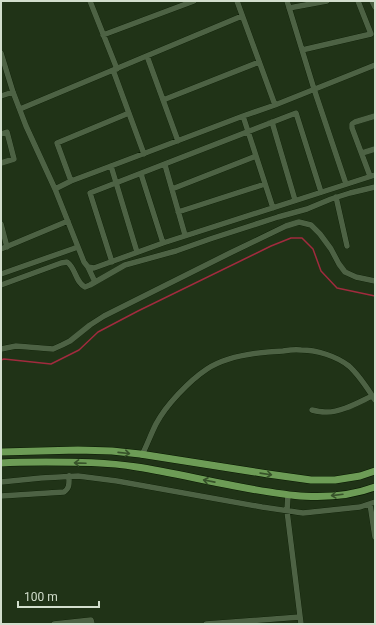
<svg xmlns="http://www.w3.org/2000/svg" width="376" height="625" font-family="Roboto,sans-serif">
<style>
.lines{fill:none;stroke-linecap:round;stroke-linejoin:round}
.stream{stroke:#a12b3e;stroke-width:1.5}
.minor-casing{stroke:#091a02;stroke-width:6}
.major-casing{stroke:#091a02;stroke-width:8}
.minor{stroke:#4d6244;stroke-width:5.5}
.major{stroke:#6d9c56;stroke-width:7}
.oneway{stroke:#37522a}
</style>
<rect width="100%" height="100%" fill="#203317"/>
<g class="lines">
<!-- stream -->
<path class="stream" d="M1,360L4,359L51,364L79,350L98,332L138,311L271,246L291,238H302L313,249L321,271L337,288L375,296"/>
<defs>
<path id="minor" d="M90,1L117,69
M237,1L275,105
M287,1L314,89L346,184
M372,1L375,7
M289,8L327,1
M103,35L194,1
M302,50L371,34L358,1
M1,53L13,92L26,126L55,189L84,262L88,267L95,282
M147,56L178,141
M113,70L144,154
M1,96L13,92
M163,100L259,62
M20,109L242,16
M243,116L273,208
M272,122L295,200
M1,134L7,132L14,159L1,163
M362,153L375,149
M165,165L185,235
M111,166L137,252
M141,174L163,243
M370,176L352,128V124L355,122L375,116
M71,181L57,143L129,113
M55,189L71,181L111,166L243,116L275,105L375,65
M172,189L256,156
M336,197L347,246
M178,212L265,184
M1,224L7,247
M1,249L68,221
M112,262L90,193L296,113L321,192
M88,267L94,268L163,243L375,175
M1,274L78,247
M1,285L61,263L67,262C76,268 75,282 85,287L90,285L125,265L176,251L210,239L278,217L307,209L331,199L350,193L375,187
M1,349L16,346L53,349L62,345L70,341L90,325L104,316L230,253L286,226L299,222L311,225L320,234L331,249L339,264L345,272L356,277L375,281
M312,410C316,411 321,412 325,412C340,413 359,402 372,396
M142,455C147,445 151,434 156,424C166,405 189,381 207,369C228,355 258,352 283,351C289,350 295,349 301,350C317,350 336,356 349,366C359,375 368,389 375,400
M1,482L41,478L78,476L117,481L262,507L303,513L360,507L375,502
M288,495L287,511L301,624
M1,496L64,492C70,488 69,483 69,476
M370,504L375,537
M54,624L91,620L92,624
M206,624L300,617"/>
<path id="major" d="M1,452L78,450L112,451L140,454L268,474L311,480H335L360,476L375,471
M1,463C16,462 31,462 46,462C76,462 107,462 137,467C170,472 202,480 235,486C282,495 329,504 375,487"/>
</defs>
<!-- minor casing -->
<use href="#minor" class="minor-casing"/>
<!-- major casing -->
<use href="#major" class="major-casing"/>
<!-- minor -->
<use href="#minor" class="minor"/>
<!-- major -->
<use href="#major" class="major"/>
</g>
<!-- one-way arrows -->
<defs><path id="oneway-shaft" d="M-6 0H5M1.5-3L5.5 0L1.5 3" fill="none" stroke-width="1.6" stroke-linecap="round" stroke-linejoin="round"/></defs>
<g class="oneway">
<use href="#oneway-shaft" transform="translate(124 453) rotate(6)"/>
<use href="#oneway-shaft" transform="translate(80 463) rotate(-178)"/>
<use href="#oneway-shaft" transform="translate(266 474) rotate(8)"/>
<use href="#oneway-shaft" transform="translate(209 481) rotate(-169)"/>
<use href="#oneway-shaft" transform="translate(337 495) rotate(173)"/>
</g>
<!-- border -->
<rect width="376" height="625" fill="none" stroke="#d2decd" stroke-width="4"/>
<!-- scale -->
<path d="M18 601v6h81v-6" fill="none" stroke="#d2decd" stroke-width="2"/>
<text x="24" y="601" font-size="12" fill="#d2decd" stroke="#203317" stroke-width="3" paint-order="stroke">100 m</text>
</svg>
